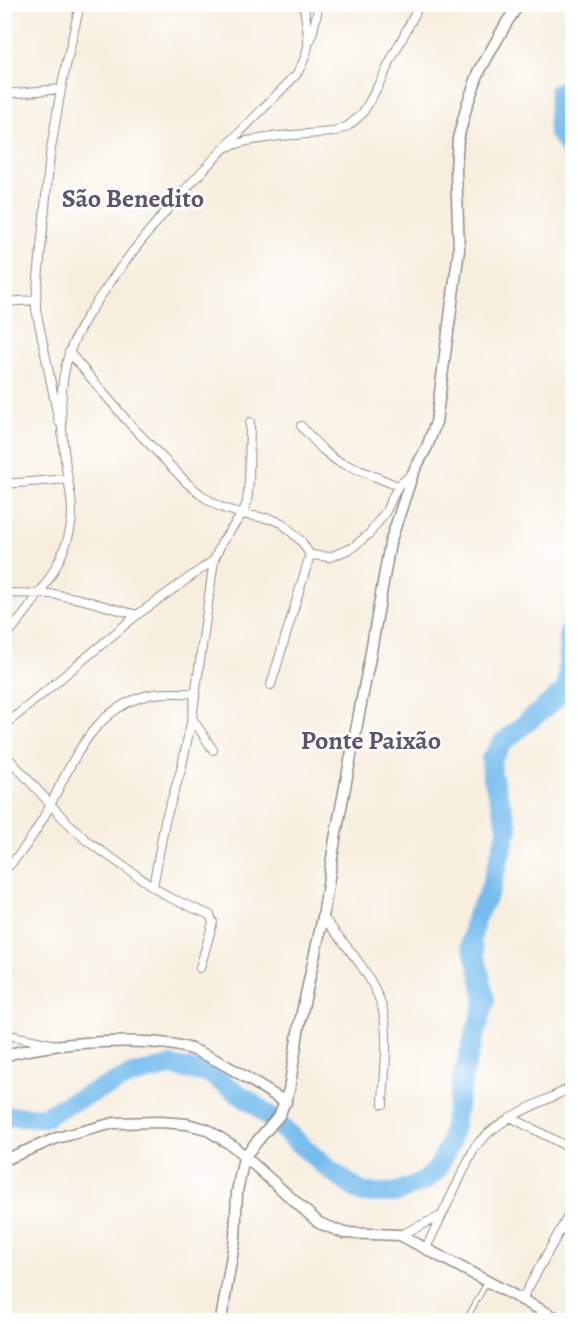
<svg xmlns="http://www.w3.org/2000/svg" width="577" height="1325" font-family="Alegreya,serif">
<style>
.lines{fill:none;stroke-linecap:round;stroke-linejoin:round}
.river{stroke:#76bdee;stroke-width:20}
.service-casing{stroke:#918c84;stroke-width:6}
.minor-casing{stroke:#918c84;stroke-width:10}
.tertiary-casing{stroke:#918c84;stroke-width:13}
.service{stroke:#fff;stroke-width:4}
.minor{stroke:#fff;stroke-width:8}
.tertiary{stroke:#fff;stroke-width:10}
.labels{text-anchor:middle;stroke-width:5;stroke-linejoin:round;paint-order:stroke}
.neighbourhood-label{font-size:26px;font-weight:bold;fill:#5b556d;stroke:#fff}
</style>
<rect width="100%" height="100%" fill="#fff"/>
<filter id="ink" filterUnits="userSpaceOnUse"><feTurbulence type="fractalNoise" baseFrequency=".0167" numOctaves="2"/><feDisplacementMap in="SourceGraphic" scale="12" xChannelSelector="R" yChannelSelector="G"/><feConvolveMatrix kernelMatrix="1 2 1 2 8 2 1 2 1" color-interpolation-filters="sRGB"/></filter>
<filter id="wash" filterUnits="userSpaceOnUse"><feTurbulence type="fractalNoise" baseFrequency=".008" numOctaves="4" result="noise"/><feDisplacementMap in="SourceGraphic" scale="24" xChannelSelector="R" yChannelSelector="G"/><feGaussianBlur stdDeviation="1.35" result="paint"/><feColorMatrix in="noise" values="0 0 0 0 0 0 0 0 0 0 0 0 0 0 0 0 0 1.4 0 .05"/><feComposite in="paint" operator="in"/></filter>
<g filter="url(#wash)">
<rect width="100%" height="100%" fill="#f7eede"/>
<g class="lines">
<!-- river -->
<path class="river" d="M572,87L559,92L558,131L572,152
M4,1116L43,1118L70,1103L132,1075L170,1066L208,1073L258,1107L327,1168L362,1193H394L423,1182L436,1171L450,1144L464,1071L485,1001L479,970L471,943L475,919L490,890L508,828L492,775L491,759L502,743L567,689L569,633L572,626"/>
</g>
</g>
<g filter="url(#ink)">
<g class="lines">
<defs>
<path id="service" d="M466,1320L486,1284"/>
<path id="minor" d="M311,40L319,4
M4,94L61,89
M227,147L247,141L279,136L334,132L348,126L362,114L371,99L420,4
M4,302L36,300
M69,352L128,422L187,483L204,497L220,507L242,514L271,519L282,523L302,542L310,555L330,557L352,548L369,534L386,511L398,486L413,473
M59,422L36,309V300L50,155L61,89L80,4
M301,426L322,449L337,461L398,486
M4,484L68,479
M4,593L53,594L80,599L137,615
M4,638C28,612 63,565 70,530C75,510 69,487 66,467C61,431 57,386 70,351C79,325 96,303 111,281C164,205 232,141 296,75C315,43 307,39 304,4
M271,685L310,555
M192,718L213,750
M4,726L137,615L214,560L222,542L242,514L247,502L249,481L250,422
M4,753L62,817L87,841L168,897L210,915L213,922L200,968
M4,871C15,860 25,848 33,835C66,785 82,710 149,695C163,691 181,694 195,693
M153,887L165,821L181,770L192,718L214,560
M323,917C344,944 372,973 382,1007C390,1037 384,1073 383,1104
M4,1034L51,1044
M510,1117L572,1149
M400,1235L441,1216
M426,1248L475,1147C499,1116 539,1105 572,1087
M522,1299L572,1209"/>
<path id="tertiary" d="M4,1056C46,1042 154,1035 194,1050C227,1063 256,1085 286,1102
M4,1160L57,1138L114,1123L161,1122L187,1124L206,1129L233,1146L319,1223L344,1233L400,1235L560,1320
M221,1320L235,1238L237,1192L244,1157L280,1114L289,1090L299,1026L323,917L335,839L370,657L390,543L413,473L427,447L436,422L459,250L456,170L458,139L467,105L479,72L507,22L519,4"/>
</defs>
<!-- service casing -->
<use href="#service" class="service-casing"/>
<!-- minor casing -->
<use href="#minor" class="minor-casing"/>
<!-- tertiary casing -->
<use href="#tertiary" class="tertiary-casing"/>
<!-- service -->
<use href="#service" class="service"/>
<!-- minor -->
<use href="#minor" class="minor"/>
<!-- tertiary -->
<use href="#tertiary" class="tertiary"/>
</g>
</g>
<g class="labels">
<!-- neighbourhood labels -->
<g class="neighbourhood-label">
<text x="133" y="207">São Benedito</text>
<text x="371" y="749">Ponte Paixão</text>
</g>
</g>
<!-- margin -->
<rect width="577" height="1325" fill="none" stroke="#fff" stroke-width="24"/>
</svg>
